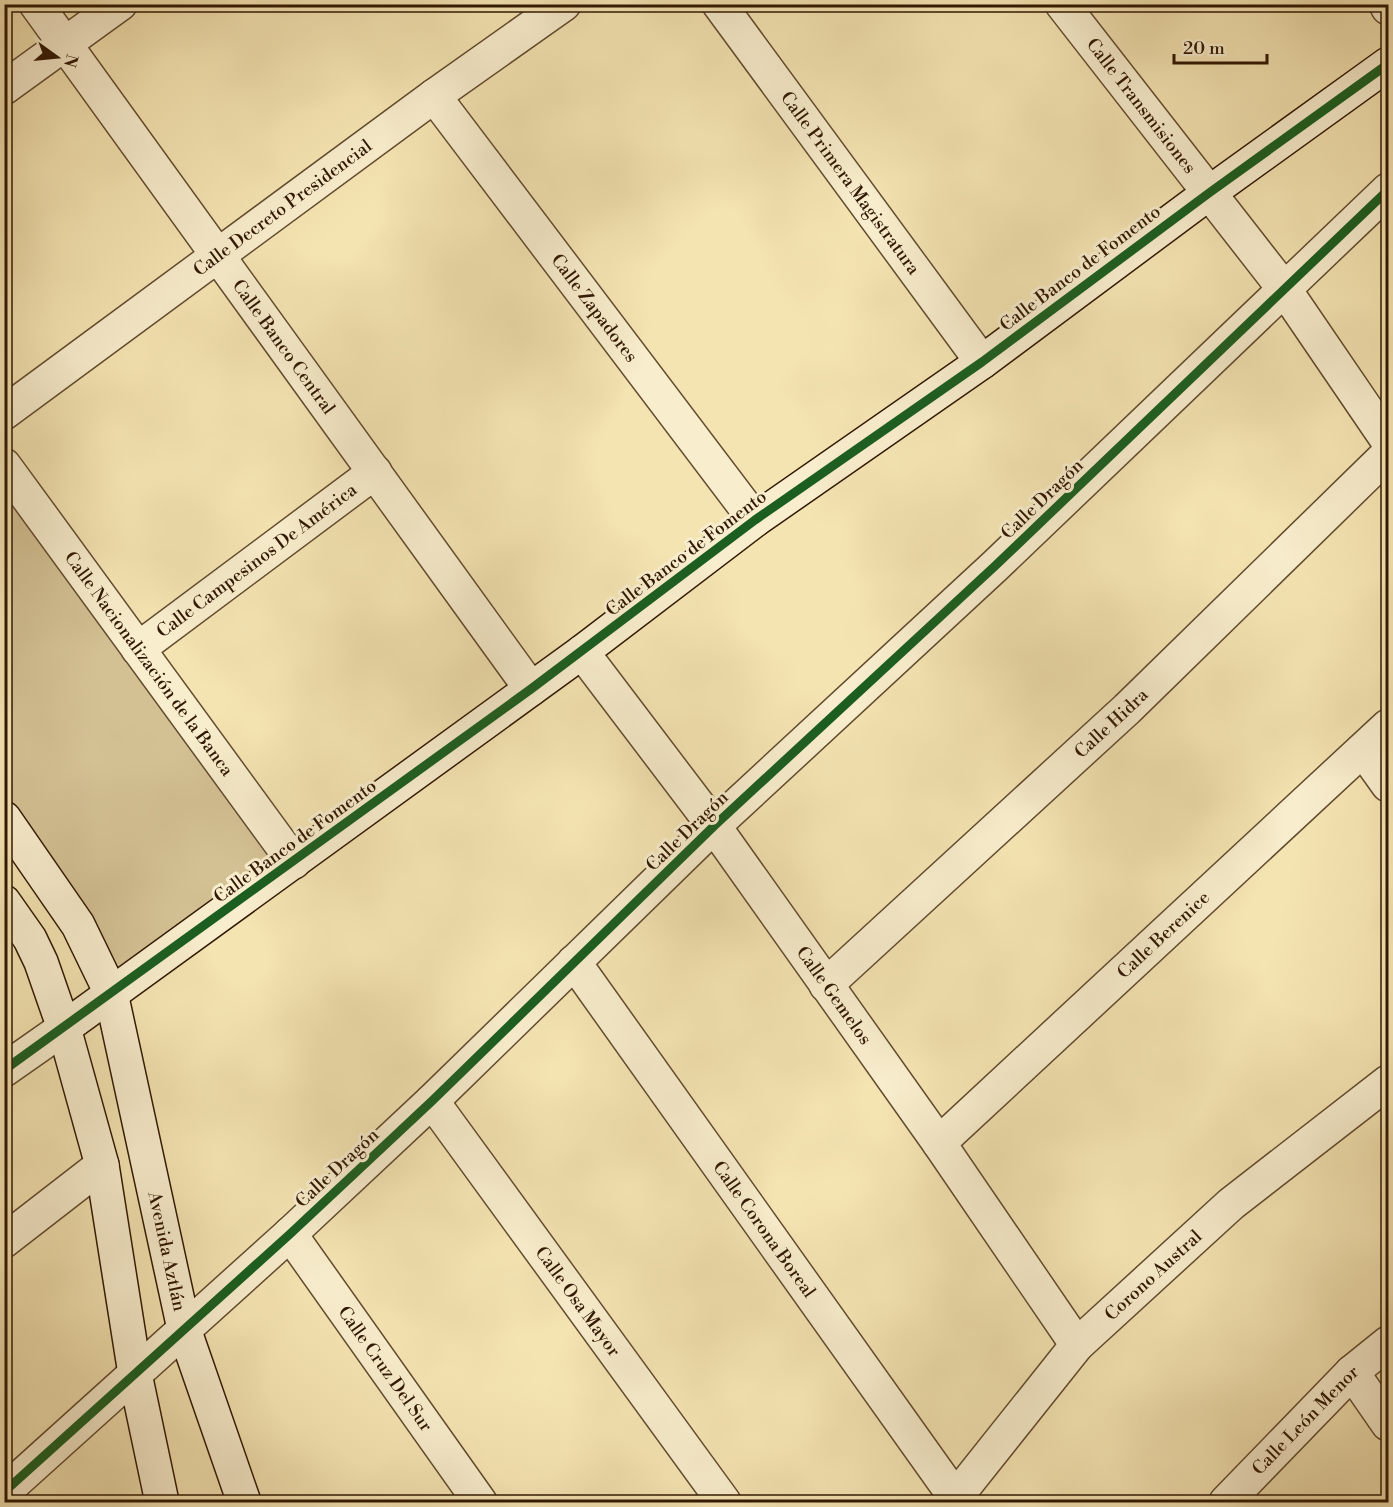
<svg xmlns="http://www.w3.org/2000/svg" width="1393" height="1507" font-family="'Libre Bodoni',serif">
<style>
.green{fill:#d3c194;stroke:#826c4c;stroke-width:1.5}
.lines{fill:none;stroke-linecap:round;stroke-linejoin:round}
.street-casing{stroke:#624b2f;stroke-width:36}
.secondary-casing{stroke:#311803;stroke-width:36}
.street{stroke:#f8edcd;stroke-width:33}
.secondary{stroke:#f8edcd;stroke-width:33}
.cycleway-casing{stroke:#f8edcd;stroke-width:13}
.cycleway{stroke:#1b5e20;stroke-width:9}
.labels{text-anchor:middle;stroke-width:6;stroke-linejoin:round;paint-order:stroke}
.street-label{font-size:18px;fill:#311803;stroke:#f8edcd}
</style>
<rect width="100%" height="100%" fill="#f4e4b2"/>
<filter id="stains"><feTurbulence type="fractalNoise" baseFrequency=".00333" numOctaves="4"/><feColorMatrix values="0 0 0 0 .2 0 0 0 0 .09 0 0 0 0 .02 0 0 0 .5 -.17"/></filter>
<radialGradient id="worn" r=".72"><stop offset=".6" stop-color="#630" stop-opacity="0"/><stop offset="1" stop-color="#630" stop-opacity=".3"/></radialGradient>
<!-- green -->
<path class="green" d="M4,465L294,862L111,993L5,818Z"/>
<g class="lines">
<defs>
<g id="street">
<path id="s1" d="M36,4L531,689"/>
<path id="s2" d="M719,4L982,362"/>
<path id="s3" d="M1062,4L1285,290L1388,441"/>
<path d="M1386,4L1388,8"/>
<path d="M4,88L120,4"/>
<path id="s4" d="M434,96L755,520"/>
<path id="s5" d="M4,413L434,96L564,4"/>
<path id="s6" d="M4,465L294,862"/>
<path id="s7" d="M138,649L375,472"/>
<path id="s8" d="M582,652L714,826L939,1143L1077,1345"/>
<path d="M1363,750L1388,785"/>
<path id="s9" d="M574,962L955,1497"/>
<path id="s10" d="M826,985L1127,709L1388,454"/>
<path d="M4,1070L64,1028"/>
<path id="s11" d="M432,1101L724,1502"/>
<path id="s12" d="M939,1143L1388,726"/>
<path id="s13" d="M290,1234L480,1502"/>
<path d="M4,1241L102,1165"/>
<path d="M1352,1372L1388,1424"/>
<path d="M4,1492L290,1234L432,1101L714,826L995,566L1388,190"/>
<path id="s14" d="M952,1502L1077,1345L1231,1204L1388,1082"/>
<path id="s15" d="M1226,1502L1352,1372L1388,1343"/>
</g>
<g id="secondary">
<path id="s16" d="M4,818L78,925L111,993L184,1329L244,1502"/>
<path d="M4,902L30,939L41,962L64,1028L102,1165L135,1374L162,1502"/>
<path d="M64,1028L582,652L755,520L982,362L1209,193L1388,64"/>
</g>
</defs>
<!-- street casing -->
<use href="#street" class="street-casing"/>
<!-- secondary casing -->
<use href="#secondary" class="secondary-casing"/>
<!-- street -->
<use href="#street" class="street"/>
<!-- secondary -->
<use href="#secondary" class="secondary"/>
<defs>
<path id="cycleway" d="M4,1070L531,689L755,520L982,362L1209,193L1388,64
M4,1492L290,1234L432,1101L714,826L995,566L1388,190"/>
</defs>
<!-- cycleway casing -->
<use href="#cycleway" class="cycleway-casing"/>
<!-- cycleway -->
<use href="#cycleway" class="cycleway"/>
</g>
<g class="labels">
<!-- street labels -->
<g class="street-label">
<text dy="6" stroke="none"><textPath href="#s3" startOffset="129">Calle Transmisiones</textPath></text>
<text dy="6" stroke="none"><textPath href="#s2" startOffset="222">Calle Primera Magistratura</textPath></text>
<text dy="6" stroke="none"><textPath href="#s5" startOffset="346">Calle Decreto Presidencial</textPath></text>
<text transform="translate(1080 268) rotate(-37)" y="6">Calle Banco de Fomento</text>
<text dy="6" stroke="none"><textPath href="#s4" startOffset="266">Calle Zapadores</textPath></text>
<text dy="6" stroke="none"><textPath href="#s1" startOffset="423">Calle Banco Central</textPath></text>
<text transform="translate(1042 499) rotate(-44)" y="6">Calle Dragón</text>
<text transform="translate(686 553) rotate(-37)" y="6">Calle Banco de Fomento</text>
<text dy="6" stroke="none"><textPath href="#s7" startOffset="148">Calle Campesinos De América</textPath></text>
<text dy="6" stroke="none"><textPath href="#s6" startOffset="246">Calle Nacionalización de la Banca</textPath></text>
<text dy="6" stroke="none"><textPath href="#s10" startOffset="387">Calle Hidra</textPath></text>
<text transform="translate(687 831) rotate(-44)" y="6">Calle Dragón</text>
<text transform="translate(295 841) rotate(-36)" y="6">Calle Banco de Fomento</text>
<text dy="6" stroke="none"><textPath href="#s12" startOffset="306">Calle Berenice</textPath></text>
<text dy="6" stroke="none"><textPath href="#s8" startOffset="426">Calle Gemelos</textPath></text>
<text transform="translate(337 1168) rotate(-43)" y="6">Calle Dragón</text>
<text dy="6" stroke="none"><textPath href="#s9" startOffset="328">Calle Corona Boreal</textPath></text>
<text dy="6" stroke="none"><textPath href="#s16" startOffset="470">Avenida Aztlán</textPath></text>
<text dy="6" stroke="none"><textPath href="#s14" startOffset="304">Corono Austral</textPath></text>
<text dy="6" stroke="none"><textPath href="#s11" startOffset="248">Calle Osa Mayor</textPath></text>
<text dy="6" stroke="none"><textPath href="#s13" startOffset="165">Calle Cruz Del Sur</textPath></text>
<text dy="6" stroke="none"><textPath href="#s15" startOffset="114">Calle León Menor</textPath></text>
</g>
</g>
<!-- margin -->
<rect width="1393" height="1507" fill="none" stroke="#f4e4b2" stroke-width="24"/>
<rect x="6" y="6" width="1381" height="1495" fill="none" stroke="#311803" stroke-width="3"/>
<rect x="12" y="12" width="1369" height="1483" fill="none" stroke="#311803" stroke-width="1.5"/>
<!-- north arrow -->
<g transform="translate(57 57) rotate(105)" stroke="#f8edcd" stroke-width="4.5" paint-order="stroke">
<path d="M0-4.5L10 22L0 15L-10 22Z" fill="#311803"/>
<text y="-9" font-size="16" font-weight="bold" text-anchor="middle" fill="#311803">N</text>
</g>
<!-- scale -->
<path d="M1174 54v9h93v-9" fill="none" stroke="#311803" stroke-width="3"/>
<text x="1183" y="54" font-size="18" fill="#311803" stroke="#f8edcd" stroke-width="4.5" paint-order="stroke">20 m</text>
<rect width="100%" height="100%" filter="url(#stains)"/>
<rect width="100%" height="100%" fill="url(#worn)"/>
</svg>
